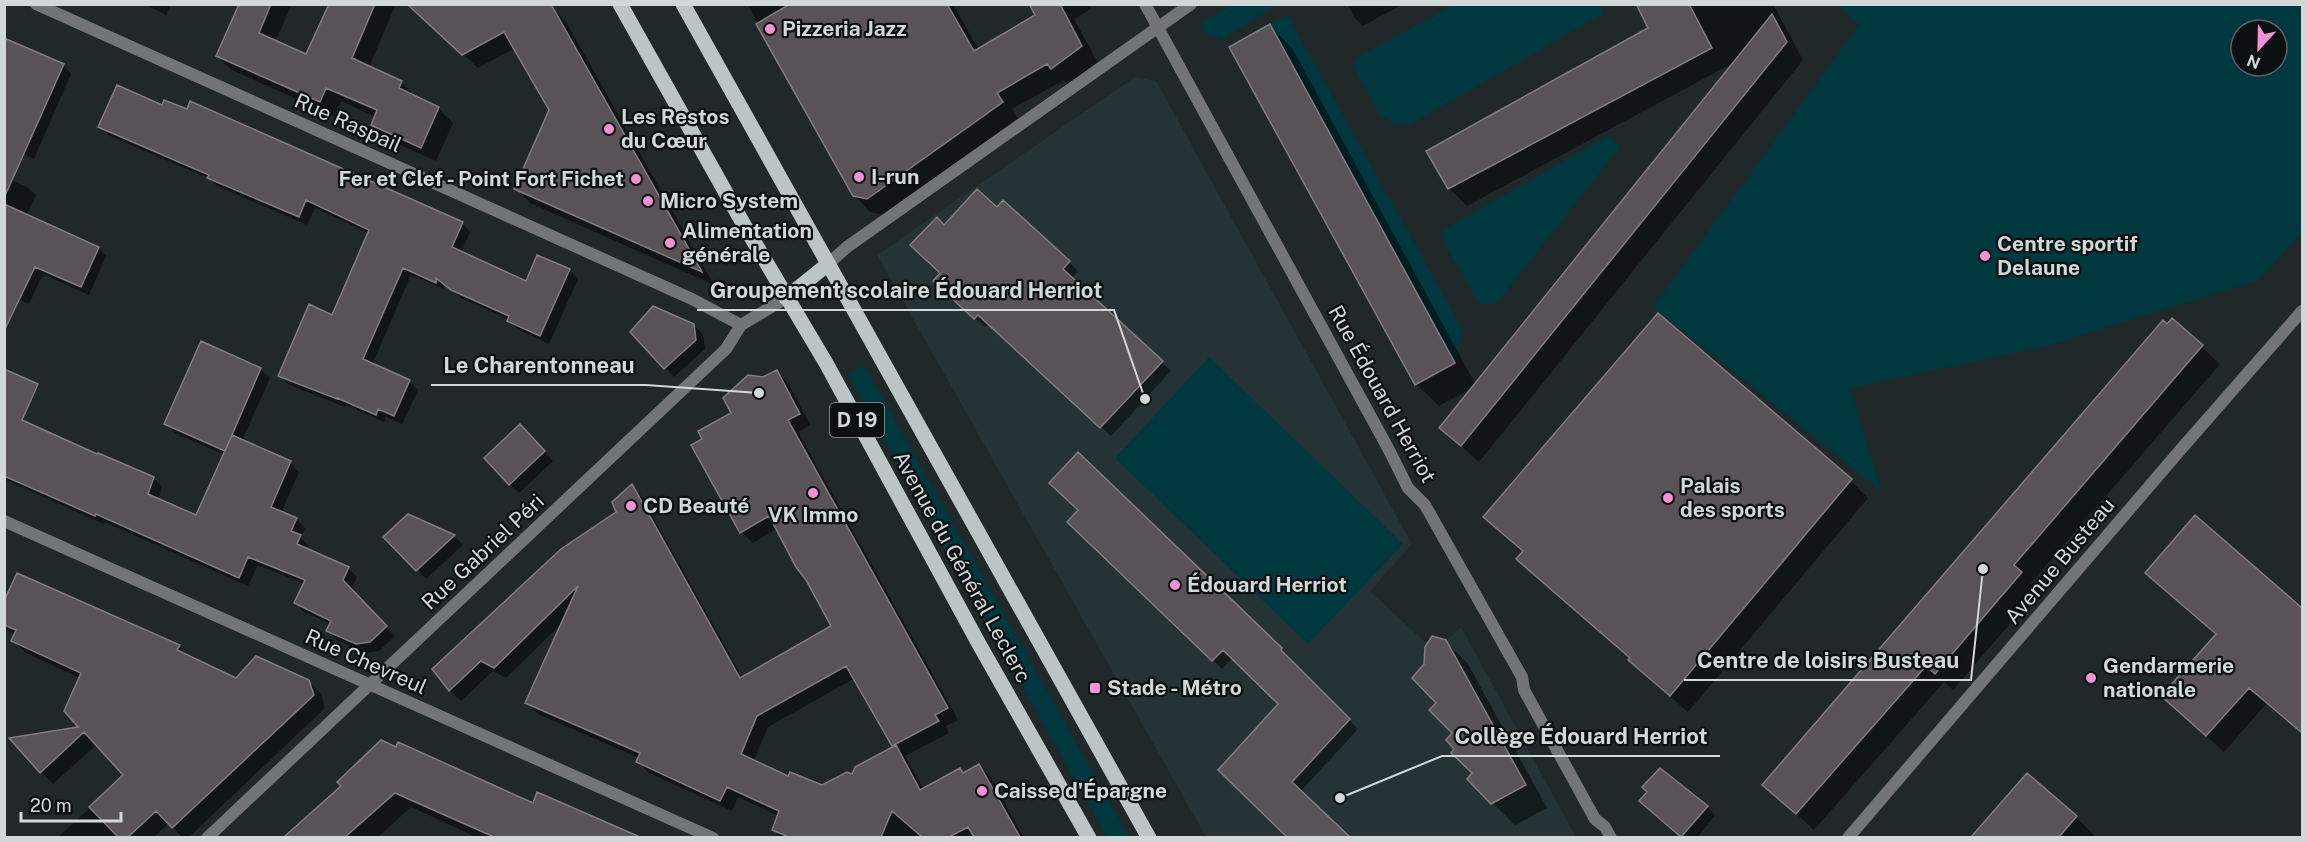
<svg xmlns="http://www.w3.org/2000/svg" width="2307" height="842" font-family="'Public Sans',sans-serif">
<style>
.built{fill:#253336}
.green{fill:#00383f;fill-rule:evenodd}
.shadow{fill:#0007;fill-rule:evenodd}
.building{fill:#595256;stroke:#837c80;stroke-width:1.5}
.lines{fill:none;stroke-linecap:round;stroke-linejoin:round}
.street{stroke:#717576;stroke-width:12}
.primary{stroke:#bcc5c6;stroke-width:15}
.poi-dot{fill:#f391d5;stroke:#0d1011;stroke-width:2}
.labels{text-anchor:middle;stroke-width:4.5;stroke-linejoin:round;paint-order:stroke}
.shield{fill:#0d1011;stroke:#979b9c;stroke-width:1.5}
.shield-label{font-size:20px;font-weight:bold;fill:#d2d7d8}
.poi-label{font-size:21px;font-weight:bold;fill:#d2d7d8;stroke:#0d1011;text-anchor:start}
.street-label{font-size:21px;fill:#d2d7d8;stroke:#0d1011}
.leader{fill:none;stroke:#d2d7d8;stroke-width:2}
.callout-dot{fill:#d2d7d8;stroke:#0d1011;stroke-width:2}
.callout-label{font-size:22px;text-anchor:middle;font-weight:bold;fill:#d2d7d8;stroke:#0d1011;stroke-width:4.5;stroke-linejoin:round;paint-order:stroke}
</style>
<rect width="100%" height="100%" fill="#202829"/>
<!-- built -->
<path class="built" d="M1135,77L1156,81L1412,544L1370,591L1425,642L1446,641L1461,627L1576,837H1206L877,255Z"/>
<!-- green -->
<path class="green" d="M1229,5V4L1278,5L1220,40L1201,31L1203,22Z
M1453,5H1599L1604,13L1408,126L1403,123L1393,125L1387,116L1382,119L1354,68L1355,59Z
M1838,5H2302V232L2259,280L2047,346L1850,388L1882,492L1653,307L1859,25ZM2241,30H2277V66H2241Z
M1287,15L1463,330L1455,363L1270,24Z
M1608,136L1620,147L1498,301L1492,305H1483L1477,300L1441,238L1445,229Z
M1209,357L1403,544L1308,644L1115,458Z
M864,365L1129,837H1107L847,374Z"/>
<!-- shadow -->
<path class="shadow" d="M144,4H171L166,15Z
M240,4H292L275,42L307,56L331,4H396L369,67L401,82L416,97L438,108L453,123L436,161L387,139L373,125L376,117L341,101L334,116L232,70L217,56Z
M408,4L552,8L566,22L714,285L530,203L516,188L550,110L515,48L478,68Z
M747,4H953L979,50L1037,16L1031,4H1089L1091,9L1074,19L1098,63L1068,84L1064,80L1012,109L1018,119L884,215L870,212L854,195Z
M1347,4H1403L1363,26L1354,17Z
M1637,4H1773L1803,60L1479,462L1441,428L1474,387L1439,406L1416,384L1270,26L1292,48L1476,385L1735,62L1467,206L1449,188L1651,29Z
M63,65L71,74L34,159L4,146Z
M162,107L462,223L470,232L461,253L526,283L538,257L570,270L578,279L549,344L517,329L510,320L461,298L443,284L444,289L411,275L372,365L409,382L418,390L402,424L386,417L384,422L346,405L345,407L288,384L280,375L332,317L369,233L315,208L307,225L217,186L210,179L108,135L99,126Z
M4,177L27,187L36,195L26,216L98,248L106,256L89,295L43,274L29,304L16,298L4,317Z
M945,227L1069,262L1078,271L1071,279L1171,371L1111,436L989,323L985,327L944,290L942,273Z
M1658,316L1851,481L1868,498L1688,712L1647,677L1631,659L1535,577L1518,559L1523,552L1485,517Z
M2173,320L2220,364L2031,583L2038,591L1953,690L1944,682L1814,830L1764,784Z
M694,325L703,335L705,349L674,377L632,332Z
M260,369L270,378L242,441L290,463L299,472L281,513L296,519L305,528L301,538L309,546L307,550L348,568L357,577L351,590L395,636L379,651L366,653L337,640L328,631L331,624L305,612L296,603L305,584L258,565L248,586L105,522L104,524L4,479V413L98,456L153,478L162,487L158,500L196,517L225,455L175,433L165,424Z
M777,372L788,383L810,425L798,432L958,720L946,726L949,733L905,756L924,790L960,770L965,774L979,766L990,777L1024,838H781L773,830L779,816L738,797L732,811L649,773L638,762L639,758L538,714L527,703L563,622L506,678L493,671L461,701L450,690L618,513L632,486L642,497L743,678L833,627L777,529L753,543L742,532L704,439L733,413L763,379ZM855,678L895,747L853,776L822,786L788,778L753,762L768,727Z
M530,436L553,461L519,493L510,484Z
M408,515L454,536L463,545L426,579L386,537Z
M2195,517L2302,609V734L2266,704L2224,752L2163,696L2217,635L2147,573Z
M1069,522L1281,649L1291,658L1289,660L1358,729L1300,792L1348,838H1289L1220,770L1280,704L1233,658L1222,669Z
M4,605L179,647L190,658L236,680L308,681L321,694L325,708L188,838H183L169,823L153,838H57L126,775L97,744L53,784L41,772L81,728L80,678L26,653L13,641L15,635L4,627Z
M1445,641L1468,664L1547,808L1515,825L1469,779L1474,773L1456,749L1454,733L1438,703Z
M2028,775L2076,817L2094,835L2091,838H1973Z
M343,786L534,805L538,794L636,838H478L411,807L377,838H293L290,834Z
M1707,807L1715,815L1697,838H1681L1649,809Z"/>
<!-- building -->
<path class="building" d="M239,4H271L259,33L306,54L329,4H375L352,58L402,81L399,88L439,107L421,148L371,125L377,110L326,88L320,102L216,56Z
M407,4H554L552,6L702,272L514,189L549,110L504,32L462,55Z
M790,4H947L974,51L1035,15L1029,4H1060L1082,46L1051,69L1047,64L997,93L1003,102L867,199L853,196L756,24Z
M1636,4H1689L1712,48L1448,189L1426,151L1648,28Z
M1772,14L1787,42L1461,446L1439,428Z
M1270,24L1455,363L1415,385L1229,47Z
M4,38L64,64L4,198Z
M117,85L162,105L164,100L187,109L190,101L463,222L452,247L526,281L537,255L570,269L540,336L507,321L509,316L451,290L436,278V283L403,268L363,359L410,380L394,416L378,409L376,415L337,398V399L278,376L309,304L332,315L369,230L306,200L299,217L207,178L209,175L98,127Z
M977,189L997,207L1003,200L1070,261L1063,269L1163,361L1100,428L978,315L974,319L933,281L940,273L910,245L937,217L944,225Z
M4,204L99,247L81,287L35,267L4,331Z
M653,306L694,324L696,340L664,369L630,332Z
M1658,313L1852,479L1670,696L1628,660L1630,658L1516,559L1523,551L1483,517Z
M2172,318L2203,345L2014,565L2022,572L1935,674L1926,666L1796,814L1762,785L2163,320L2167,324Z
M201,341L261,368L225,451L164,424Z
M4,369L38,384L22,420L97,454L98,453L154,477L148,494L196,515L232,435L291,461L271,507L297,518L291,531L301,535L297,544L349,567L343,580L387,626L370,642L356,644L326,631L331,621L294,603L305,580L248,557L239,578L96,514L95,516L4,476Z
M777,370L800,414L788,420L948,708L935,715L939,721L892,746L846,666L757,716L741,754L788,776L790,772L822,785L847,772L852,774L855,767L896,745L920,790L960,768L963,773L979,764L1020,837H974L968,827L949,837H922L892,811L881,837H789L772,830L779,811L727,787L720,801L636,762L640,753L525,703L578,586L494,668L481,661L449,691L432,669L561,549L616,512L612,502L632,484L740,678L831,626L806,580L796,567L769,516L740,533L691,445L702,439L698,431L731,413L723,398L748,375L763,377Z
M520,424L545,451L509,485L484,458Z
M1078,452L1282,648L1281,650L1350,719L1292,782L1350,837H1287L1218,770L1278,704L1223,650L1212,661L1067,522L1078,510L1049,483Z
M408,514L455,535L416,571L383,537Z
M2195,515L2302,608V733L2249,688L2206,736L2161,696L2216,634L2145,573Z
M17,573L180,645L177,650L236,678L256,656L309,680L314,695L172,828L156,811L128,837H118L89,807L123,775L84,732L40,773L9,738L78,727L64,711L81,673L11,641L16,630L4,625V601Z
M1432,636L1446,640L1526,785L1491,804L1467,779L1472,773L1451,753L1454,749L1446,740L1452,733L1429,710L1436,703L1412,678L1424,664L1425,647Z
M381,740L396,747L398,742L533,803L537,792L640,837H494L395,793L345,837H284L341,786L337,782Z
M1660,768L1708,806L1681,837L1639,801L1647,792L1642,787Z
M2027,773L2077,816L2059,837H1971Z"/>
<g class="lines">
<!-- street -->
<path class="street" d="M36,4L692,299L741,325
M1145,4L1389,450L1408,488L1425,505L1522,677L1524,690L1595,819L1605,827L1611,838
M828,264L847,247L1191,4
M4,521L713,838
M207,838L726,349L741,325L786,298
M1848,838L2182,448L2302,311"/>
<!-- primary -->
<path class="primary" d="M620,4L744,225L826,363L979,644L1089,838
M683,4L1149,838
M786,298L828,264"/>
</g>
<!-- markers -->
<g class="poi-dot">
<circle cx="770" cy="29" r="6"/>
<circle cx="609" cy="129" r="6"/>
<circle cx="859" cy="177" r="6"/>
<circle cx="636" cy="179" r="6"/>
<circle cx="648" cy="201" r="6"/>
<circle cx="670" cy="243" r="6"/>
<circle cx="1985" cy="256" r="6"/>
<circle cx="813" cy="493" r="6"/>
<circle cx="1668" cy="498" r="6"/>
<circle cx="631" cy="506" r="6"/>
<circle cx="1175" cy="585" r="6"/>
<circle cx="2091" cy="678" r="6"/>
<rect x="1089" y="682" width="12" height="12" rx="3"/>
<circle cx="982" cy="791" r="6"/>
</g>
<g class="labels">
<!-- shield labels -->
<rect class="shield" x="830" y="403" width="54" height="34" rx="4.5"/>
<g class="shield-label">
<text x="857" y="427">D 19</text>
</g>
<!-- poi labels -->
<g class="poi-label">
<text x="782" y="36">Pizzeria Jazz</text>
<text x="621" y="124">Les Restos<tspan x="621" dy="24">du Cœur</tspan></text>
<text x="871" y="184">I-run</text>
<text x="624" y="186" text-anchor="end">Fer et Clef - Point Fort Fichet</text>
<text x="660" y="208">Micro System</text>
<text x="682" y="238">Alimentation<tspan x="682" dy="24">générale</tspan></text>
<text x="1997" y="251">Centre sportif<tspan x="1997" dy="24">Delaune</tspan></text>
<text x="1680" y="493">Palais<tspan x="1680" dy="24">des sports</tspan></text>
<text x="643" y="513">CD Beauté</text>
<text x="813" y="522" text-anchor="middle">VK Immo</text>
<text x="1187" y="592">Édouard Herriot</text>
<text x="2103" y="673">Gendarmerie<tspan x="2103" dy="24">nationale</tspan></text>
<text x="1107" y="695">Stade - Métro</text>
<text x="994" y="798">Caisse d'Épargne</text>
</g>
<!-- street labels -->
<g class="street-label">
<text transform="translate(348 123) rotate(24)" y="7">Rue Raspail</text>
<text transform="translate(1382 394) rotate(61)" y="7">Rue Édouard Herriot</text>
<text transform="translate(483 552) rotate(-43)" y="7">Rue Gabriel Péri</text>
<text transform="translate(2060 561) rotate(-50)" y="7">Avenue Busteau</text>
<text transform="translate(962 567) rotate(61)" y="7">Avenue du Général Leclerc</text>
<text transform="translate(366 662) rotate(24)" y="7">Rue Chevreul</text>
</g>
</g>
<!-- callouts -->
<path class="leader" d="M1145 399L1114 310H697M759 393L646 385H431M1983 569L1971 680H1684M1340 798L1442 756H1720"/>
<g class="callout-dot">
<circle cx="1145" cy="399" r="6"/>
<circle cx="759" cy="393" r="6"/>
<circle cx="1983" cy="569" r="6"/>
<circle cx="1340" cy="798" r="6"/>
</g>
<g class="callout-label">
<text x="906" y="298">Groupement scolaire Édouard Herriot</text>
<text x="539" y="373">Le Charentonneau</text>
<text x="1828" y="668">Centre de loisirs Busteau</text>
<text x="1581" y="744">Collège Édouard Herriot</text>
</g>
<!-- border -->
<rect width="2307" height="842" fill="none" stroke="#d2d7d8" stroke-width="12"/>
<!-- north arrow -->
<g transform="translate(2259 48) rotate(202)"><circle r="28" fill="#0d1011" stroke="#5c6061" stroke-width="1.5"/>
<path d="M0-4.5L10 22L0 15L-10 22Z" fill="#f391d5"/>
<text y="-9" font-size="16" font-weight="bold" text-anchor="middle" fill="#d2d7d8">N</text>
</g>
<!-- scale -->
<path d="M21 812v9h100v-9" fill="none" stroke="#d2d7d8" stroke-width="3"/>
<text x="30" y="812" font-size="18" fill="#d2d7d8" stroke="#0d1011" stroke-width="4.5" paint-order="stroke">20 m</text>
</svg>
